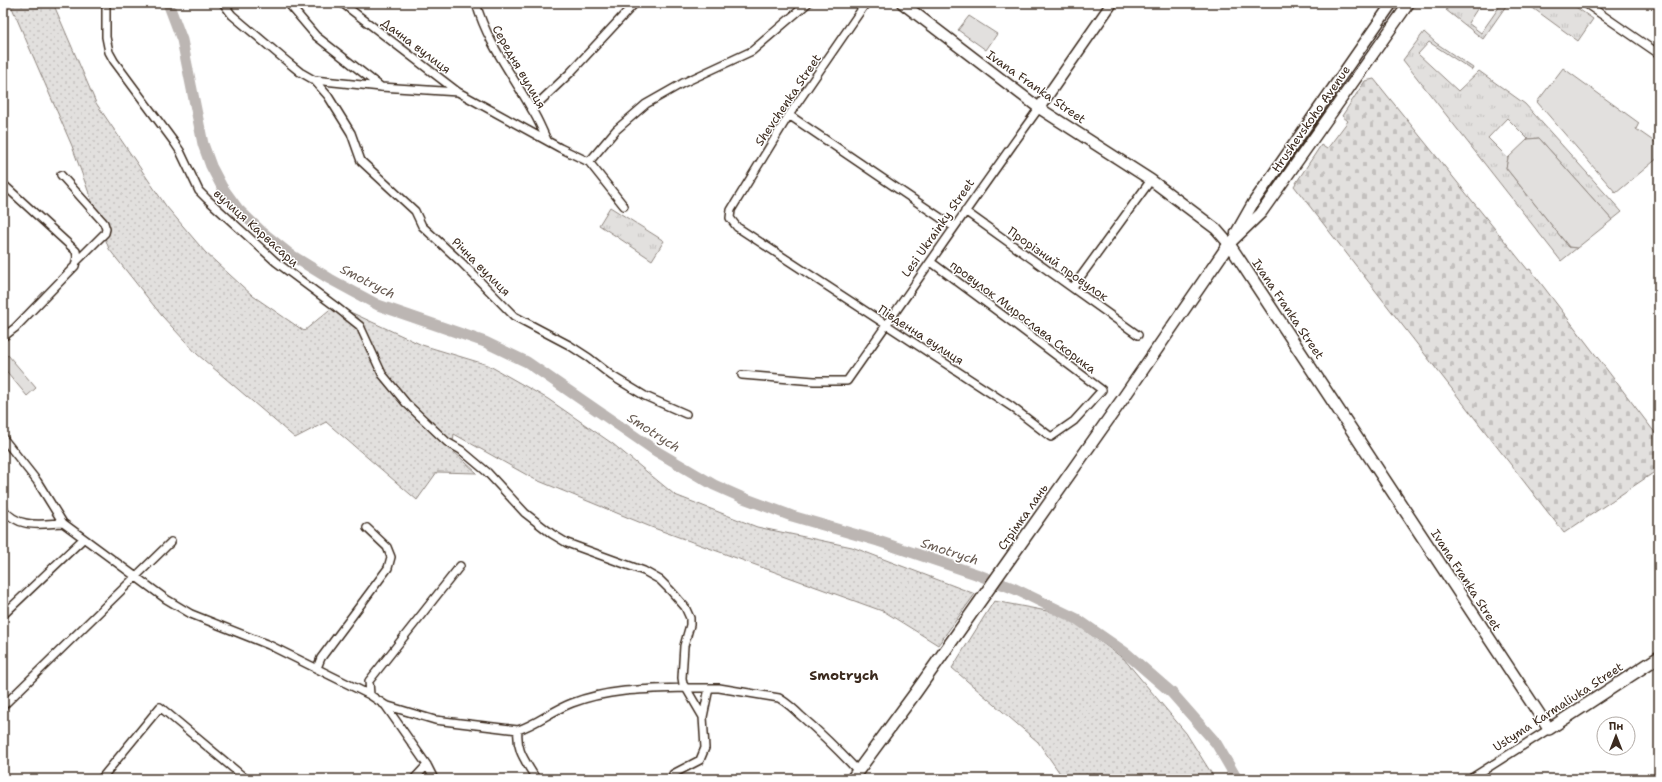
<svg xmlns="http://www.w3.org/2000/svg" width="1662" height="782" font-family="'Shantell Sans',sans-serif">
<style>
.grass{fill:url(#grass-dots);stroke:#8e857e}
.cemetery{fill:url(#cemetery-stones);stroke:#8e857e}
.park{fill:url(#park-tufts);stroke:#8e857e}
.garden{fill:#e2e0de;stroke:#8e857e}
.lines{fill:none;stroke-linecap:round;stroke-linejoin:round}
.river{stroke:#bcb6b3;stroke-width:11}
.street-casing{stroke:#3b2a1e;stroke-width:10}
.secondary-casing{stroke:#3b2a1e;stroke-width:13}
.primary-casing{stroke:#3b2a1e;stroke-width:14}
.street{stroke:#fff;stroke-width:7}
.secondary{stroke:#fff;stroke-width:10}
.primary{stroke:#fff;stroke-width:11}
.labels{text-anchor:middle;stroke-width:3;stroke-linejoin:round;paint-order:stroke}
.street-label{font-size:12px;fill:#3b2a1e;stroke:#fff}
.water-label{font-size:13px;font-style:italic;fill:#685b52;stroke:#fff}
.quarter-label{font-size:14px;font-weight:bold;fill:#3b2a1e;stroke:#fff}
</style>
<defs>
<pattern id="grass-dots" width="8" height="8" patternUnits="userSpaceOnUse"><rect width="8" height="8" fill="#e2e0de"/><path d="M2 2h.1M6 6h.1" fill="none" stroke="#c3c0be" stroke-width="1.8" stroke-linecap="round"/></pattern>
<pattern id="cemetery-stones" width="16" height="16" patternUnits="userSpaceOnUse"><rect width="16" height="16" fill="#e2e0de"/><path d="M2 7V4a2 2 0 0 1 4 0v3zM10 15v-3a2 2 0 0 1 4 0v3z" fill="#c3c0be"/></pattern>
<pattern id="park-tufts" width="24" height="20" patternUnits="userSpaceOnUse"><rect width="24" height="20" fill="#e2e0de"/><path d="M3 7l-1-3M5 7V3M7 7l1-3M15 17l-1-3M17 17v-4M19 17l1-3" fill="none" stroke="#c3c0be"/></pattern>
</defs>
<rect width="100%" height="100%" fill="#fff"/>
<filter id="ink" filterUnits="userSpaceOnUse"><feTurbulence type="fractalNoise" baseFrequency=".025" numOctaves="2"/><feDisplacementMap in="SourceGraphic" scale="8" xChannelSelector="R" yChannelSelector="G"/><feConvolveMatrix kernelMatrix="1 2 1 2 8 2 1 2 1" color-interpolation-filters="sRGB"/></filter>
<g filter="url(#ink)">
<!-- grass -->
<path class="grass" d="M10,3H53L96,103L166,206L205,252L253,296L304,331L335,305L422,345L488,365L548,399L613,444L675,495L757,527L852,547L975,594L938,645L885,612L651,527L534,479L454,434L452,450L477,473L437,472L417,500L326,422L295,438L197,354L162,316L109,249L72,146Z
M994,601L1063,614L1124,659L1186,733L1215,779H1064L1038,742L952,668Z"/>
<!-- cemetery -->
<path class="cemetery" d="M1374,79L1528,270L1530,269L1659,438V469L1564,533L1294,186L1321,145L1327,149L1348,121L1342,116L1365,81Z"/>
<!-- park -->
<path class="park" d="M1444,3H1481L1468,23L1481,33L1502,3H1508L1483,39L1446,10L1448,8L1443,5Z
M1526,3H1570L1593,19L1578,41Z
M1424,32L1436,43L1473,68L1472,70L1429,42L1418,54L1458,91L1479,71L1525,104L1622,212L1612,220L1539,138L1528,139L1507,118L1488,138L1508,158L1506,168L1569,247L1577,248L1561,261L1403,60Z
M610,207L664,241L652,260L599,225Z"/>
<!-- garden -->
<path class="garden" d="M969,16L997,34L986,50L958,30Z
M1563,68L1639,123L1636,129L1659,145V157L1616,193L1537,102Z
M1539,138L1612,220L1577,248L1569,247L1506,168L1508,158L1528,139Z
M8,355L36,388L27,396L3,367V359Z"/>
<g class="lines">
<!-- river -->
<path class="river" d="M168,3L182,40L203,144L211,166L222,187L238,209L261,231L291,255L330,279L378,305L485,342L527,362L656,451L714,485L741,497L792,516L878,541L976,574L1015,589L1077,619L1126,653L1172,693L1216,743L1237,779"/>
<defs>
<path id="street" d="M106,3V37L109,52L114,61L174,142L180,151L199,191L207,199L276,262L335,306L360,326L382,374L406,403L447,442L461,450L487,472L525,513L552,534L567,543L644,571L660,580L671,591L685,607L690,618V625L684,646L682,678L683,684L686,688H719L779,698C787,703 794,709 801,716C821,733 840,752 858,771
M223,3L232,15L284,59L300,72L314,80L328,96L351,133L361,161L415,211L422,226L462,263L514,316L569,345L589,358L612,376L645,396L686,414
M288,3L316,36L381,87
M342,3L458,92L560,148L589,162L624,206
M476,3C487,43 512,74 532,110C538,119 542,130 547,140
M866,3L789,115L731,210L730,218L737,227L1012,407L1051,437L1074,421L1102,390L1016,325L931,262
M1585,3L1659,54
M314,80L381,87L458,92
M532,109L570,73L635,3
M789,115L954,227
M589,162L616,130L646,104L683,83L752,51L808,3
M61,175L104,223L106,229L105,233L77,261
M3,184L76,251L77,257L75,266L15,328L3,337
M965,211L1138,335
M1073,287L1151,180
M742,375L814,381H847C911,290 974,198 1039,108
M3,438L37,481L63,523L166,599L191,614L269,645L370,695L385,705L427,765L434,779
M3,509C19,529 40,524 63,523
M3,615L83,539
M317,668L321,658L388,568L391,557L387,547L367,528
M370,695L369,681L460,566
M385,705L435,720L518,730C537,724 553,710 572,703C609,689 648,689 686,688L703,717
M3,706L171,542
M518,730C516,752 526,761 536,779
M673,774L700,760L705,748L703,717L709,688
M101,779L160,707L246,779
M414,779L427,765
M1470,779L1549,729"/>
<path id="secondary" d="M902,3L1039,108L1151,180L1216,229L1229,244
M1039,108L1112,3
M1236,233L1253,203L1392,3
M1229,244L1261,213L1409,3"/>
<path id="primary" d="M852,779L916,692L1124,397L1229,244L1549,729L1659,657"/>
</defs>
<!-- street casing -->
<use href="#street" class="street-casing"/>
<!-- secondary casing -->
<use href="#secondary" class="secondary-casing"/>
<!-- primary casing -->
<use href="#primary" class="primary-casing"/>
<!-- street -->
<use href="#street" class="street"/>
<!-- secondary -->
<use href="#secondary" class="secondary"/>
<!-- primary -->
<use href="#primary" class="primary"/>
</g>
</g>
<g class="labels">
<!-- street labels -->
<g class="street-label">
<text transform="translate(416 46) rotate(37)" y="4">Дачна вулиця</text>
<text transform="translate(519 67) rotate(60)" y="4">Середня вулиця</text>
<text transform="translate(1036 87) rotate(35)" y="4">Ivana Franka Street</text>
<text transform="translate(788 100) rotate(-56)" y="4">Shevchenka Street</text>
<text transform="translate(1311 119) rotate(-55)" y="4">Hrushevskoho Avenue</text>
<text transform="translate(256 228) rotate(42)" y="4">вулиця Карвасари</text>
<text transform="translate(938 228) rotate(-55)" y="4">Lesi Ukrainky Street</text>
<text transform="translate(1058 264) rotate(35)" y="4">Прорізний провулок</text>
<text transform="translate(481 267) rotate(45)" y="4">Річна вулиця</text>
<text transform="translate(1288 309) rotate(56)" y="4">Ivana Franka Street</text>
<text transform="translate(1023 317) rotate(37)" y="4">провулок Мирослава Скорика</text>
<text transform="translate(921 335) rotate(33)" y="4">Південна вулиця</text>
<text transform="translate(1023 517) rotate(-55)" y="4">Стрімка лань</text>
<text transform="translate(1466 580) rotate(57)" y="4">Ivana Franka Street</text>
<text transform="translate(1558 707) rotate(-33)" y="4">Ustyma Karmaliuka Street</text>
</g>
<!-- water labels -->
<g class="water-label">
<text transform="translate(368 281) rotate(27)" y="5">Smotrych</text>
<text transform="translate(654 432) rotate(33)" y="5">Smotrych</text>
<text transform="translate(950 551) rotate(18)" y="5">Smotrych</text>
</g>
<!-- quarter labels -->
<g class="quarter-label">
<text x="844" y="680">Smotrych</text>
</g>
</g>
<!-- margin -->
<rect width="1662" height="782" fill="none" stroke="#fff" stroke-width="16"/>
<rect x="8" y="8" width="1646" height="766" fill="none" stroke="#3b2a1e" stroke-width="1.5" filter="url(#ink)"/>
<!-- north arrow -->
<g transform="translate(1616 736)"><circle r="19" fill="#ffffff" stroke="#b1aaa5"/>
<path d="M0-3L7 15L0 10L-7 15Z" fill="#3b2a1e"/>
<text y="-6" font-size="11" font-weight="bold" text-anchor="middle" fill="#3b2a1e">Пн</text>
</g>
</svg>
